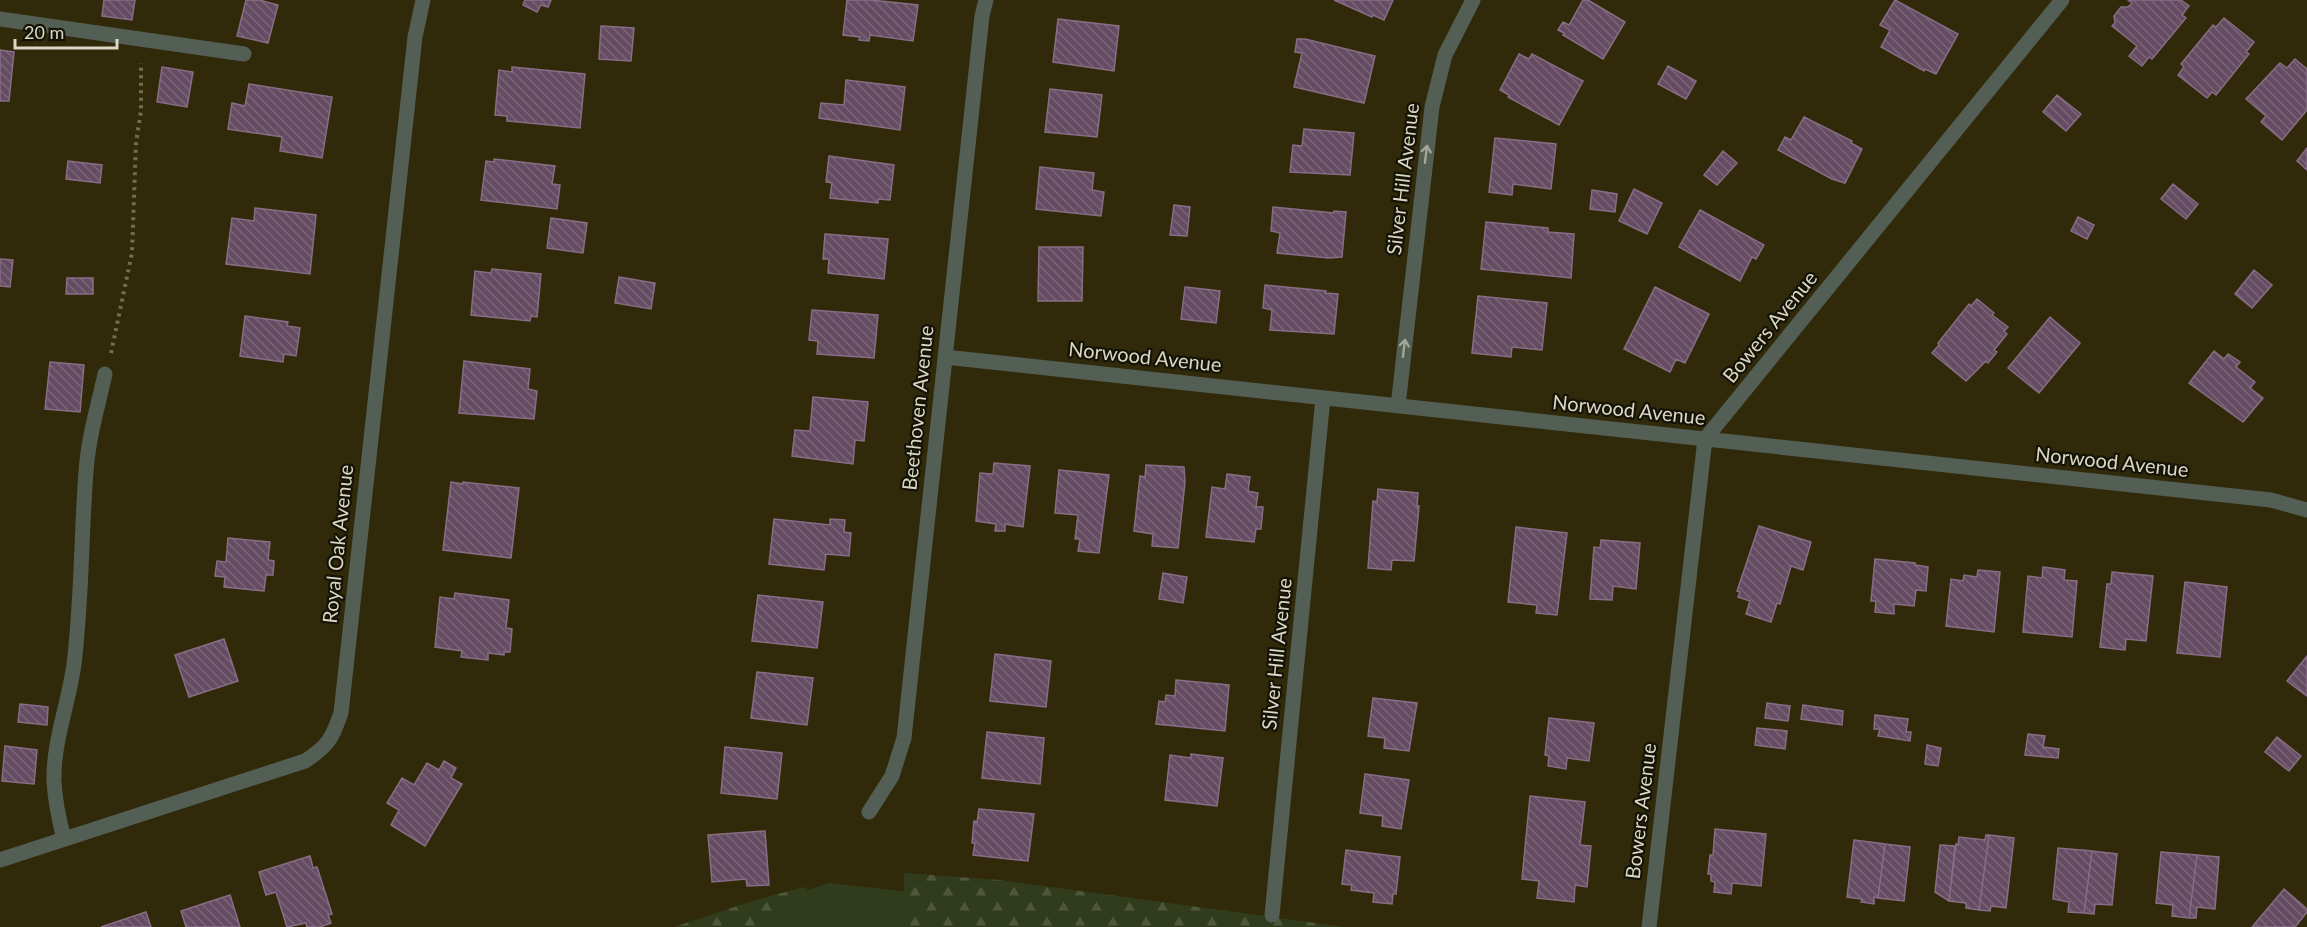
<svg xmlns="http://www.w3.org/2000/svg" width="2307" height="927" font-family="Lato,sans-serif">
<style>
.grass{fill:#313c1c}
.forest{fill:url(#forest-firs)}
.building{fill:url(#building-back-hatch);stroke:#886d84;stroke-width:1.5}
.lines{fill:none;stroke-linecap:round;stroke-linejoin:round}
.path{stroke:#716c52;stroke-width:4;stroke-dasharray:3 4.5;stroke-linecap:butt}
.minor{stroke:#535e54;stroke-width:15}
.oneway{stroke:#a4a798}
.labels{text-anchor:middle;stroke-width:4.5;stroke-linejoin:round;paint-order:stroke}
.street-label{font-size:20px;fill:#dad7c5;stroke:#151306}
</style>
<defs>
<pattern id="forest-firs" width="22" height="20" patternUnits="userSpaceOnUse" patternTransform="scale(1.5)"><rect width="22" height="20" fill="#313c1c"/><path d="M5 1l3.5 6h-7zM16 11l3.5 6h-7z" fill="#4e573c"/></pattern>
<pattern id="building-back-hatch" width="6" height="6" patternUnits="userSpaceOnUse" patternTransform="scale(1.5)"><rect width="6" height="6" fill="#654c62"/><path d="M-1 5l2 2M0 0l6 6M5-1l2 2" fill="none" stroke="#7a6577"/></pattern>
</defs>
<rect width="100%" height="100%" fill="#302a0b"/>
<!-- grass -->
<path class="grass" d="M829,883L1229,927H694Z"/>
<!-- forest -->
<path class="forest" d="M904,873L999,880L1345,927H905Z
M804,887L807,889V893C799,898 792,900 784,906C773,914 773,923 757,927H674L752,901Z"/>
<!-- building -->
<path class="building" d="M104,0H135L132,20L102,16Z
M246,0H259L278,5L268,43L237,36Z
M525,0H551L548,7L541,5L537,12L523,5Z
M847,0H871L918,5L913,41L870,35L869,41L859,40L860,37L843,35Z
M1334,0H1393L1384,20L1373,15L1372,17Z
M1583,0H1588L1625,22L1603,59L1563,35L1564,33L1558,30L1563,22L1569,25Z
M1895,0L1958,34L1936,74L1925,69L1924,71L1881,47L1890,30L1880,25Z
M2128,0H2181L2189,6L2182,15L2186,18L2152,59L2149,57L2142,66L2129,56L2137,46L2112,26L2115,23L2114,16L2121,7H2128L2132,3Z
M2224,18L2254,42L2246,52L2249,54L2216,95L2212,92L2207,98L2178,75L2184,67L2181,64L2213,25L2216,27Z
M1058,19L1119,26L1114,71L1053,62Z
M601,26L634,28L631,61L599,59Z
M1297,39H1305L1375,56L1364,103L1294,87L1302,53L1295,52Z
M0,50L14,52L9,101H0Z
M1519,54L1529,59L1532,54L1583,81L1559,125L1508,97L1509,95L1500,90Z
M2295,59L2307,69V110L2282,140L2261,122L2266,116L2246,99L2280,63L2287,68Z
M1668,66L1696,81L1686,99L1658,84Z
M162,67L193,72L187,107L157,102Z
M512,67L585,74L580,128L507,121V116L495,115L499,70L512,72Z
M846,80L905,87L900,130L819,118L821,103L844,105Z
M249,84L332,97L322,158L280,151L282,137L228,129L232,103L245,106Z
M1050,89L1102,95L1097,137L1045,132Z
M2057,95L2081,114L2066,131L2043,112Z
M1804,117L1852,141L1851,143L1862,149L1845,183L1832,179L1778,150L1785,137L1791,140Z
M1304,129L1354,133L1350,175L1290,172L1293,145L1302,146Z
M1495,138L1556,144L1551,189L1513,184L1512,195L1489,192Z
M2307,148V170L2297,161Z
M1723,151L1737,163L1717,185L1704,175Z
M829,156L894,165L890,200L878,199V203L830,198L832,183L826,182Z
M494,159L555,166L552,184L560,185L557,209L481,200L486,161L494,162Z
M68,161L102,165L100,183L66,179Z
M1040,167L1094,173L1092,190L1104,192L1101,216L1036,209Z
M2173,184L2198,204L2186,219L2161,199Z
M1634,189L1662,203L1647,234L1619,221Z
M1592,190L1617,194L1615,212L1590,209Z
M1174,205L1190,207L1187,236L1170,235Z
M1273,207L1334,213V211L1346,212L1342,257L1329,258L1277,253L1280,233L1271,231Z
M255,208L316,215L310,274L226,264L232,218L254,221Z
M1700,210L1764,245L1756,259L1752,257L1740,281L1679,247Z
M2078,217L2094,225L2087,239L2071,231Z
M551,218L587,223L583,253L547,248Z
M1486,222L1548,228V232L1574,234L1571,278L1481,269Z
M825,234L888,239L884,279L828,273L829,259H823Z
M1039,247H1083L1082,301H1038Z
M0,259L13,260L10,287L0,286Z
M492,269L541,274L537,317L531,316L530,321L471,315L475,271L491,273Z
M2254,270L2272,285L2252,308L2235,294Z
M619,277L655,283L651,309L615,303Z
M67,278H93V294H66Z
M1265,285L1326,291L1325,293L1338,294L1334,334L1270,330L1272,310L1263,308Z
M1185,287L1220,291L1216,323L1181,319Z
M1655,287L1709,314L1685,363L1676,359L1670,372L1624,349Z
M1478,296L1547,303L1542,350L1512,347L1511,357L1472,353Z
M1977,299L1994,313L1992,315L2008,327L2004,331L2007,334L1994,350L1997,352L1988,363L1986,361L1966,381L1932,353L1939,345L1938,343L1969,304L1971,306Z
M812,310L878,315L874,358L817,354L818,341L809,340Z
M245,316L288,322L287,326L300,328L296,356L284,354L283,362L240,356Z
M2050,317L2080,343L2039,393L2008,368Z
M2214,351L2224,359L2228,354L2240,362L2236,367L2255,382L2250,388L2263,398L2243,422L2189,383Z
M464,361L530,369L528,389L537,391L534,419L459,413Z
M50,362L84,365L80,412L45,409Z
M813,397L868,402L864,441L855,440L853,464L792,456L795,430L810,431Z
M994,463L1030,466L1023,527L1005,524V531H995L996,524L976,521L980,473L993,474Z
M1146,465L1184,467L1185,482L1178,548L1152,546L1153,534L1134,531L1140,476L1145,477Z
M1059,470L1109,475L1099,553L1078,551L1080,539H1075L1078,515L1055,513Z
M1227,474L1250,477L1248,491L1258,493L1256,507H1263L1261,529H1256L1254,542L1206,537L1212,487L1225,489Z
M451,482L463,484V482L519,488L511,558L443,550Z
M1378,489L1418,493L1417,506H1419L1414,561L1392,560L1391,570L1368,568L1373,501L1377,502Z
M774,519L830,525V519L845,520L844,532L851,533L849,556L826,554L824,570L769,564Z
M1759,526L1811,542L1803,570L1791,566L1780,604L1777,603L1771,622L1746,614L1750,601L1738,597L1740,592L1737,591Z
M1516,527L1567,533L1557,615L1536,613L1537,605L1508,602Z
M228,538L270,542L268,560L274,561L273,575H266L264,591L224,587L225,577L215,576L217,561L226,562Z
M1601,540L1640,543L1636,589L1613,586L1612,600L1590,599L1594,547L1600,548Z
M1875,559L1915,563V565L1928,567L1926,591L1916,590L1914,606L1894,604V614L1875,612L1876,601H1871Z
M2043,567L2065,570L2064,580L2077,581L2072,637L2023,632L2028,576L2042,578Z
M1978,570L2000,572L1994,632L1946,626L1951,579L1963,581L1964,575L1977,577Z
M2112,572L2153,576L2146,641L2126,639L2125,650L2100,647L2107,584H2111Z
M1163,573L1187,577L1183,603L1159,599Z
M2185,582L2227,587L2220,657L2177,653Z
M455,593L509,600L506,628L512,629L510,652H504V655L488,653V660L461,657L462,651L435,647L440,597L454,599Z
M758,595L823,602L817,648L752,641Z
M224,639L238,681L189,697L175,655Z
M995,654L1051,661L1046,707L990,701Z
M2307,656V696L2287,681Z
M757,672L813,678L807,725L751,718Z
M1176,680L1229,685L1225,731L1156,724L1159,701L1165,702L1166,695L1175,696Z
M1373,698L1417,703L1409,751L1384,748L1385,738L1368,736Z
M1767,703L1790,706L1788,721L1765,718Z
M20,704L48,707L47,725L18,722Z
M1803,705L1843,711L1842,725L1801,719Z
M1875,715L1908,719L1906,732H1911L1910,741L1878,736L1880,729H1874Z
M1549,718L1594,723L1589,761L1567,758L1566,769L1548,766L1549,756L1545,755Z
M1757,728L1787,731L1785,749L1755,745Z
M987,732L1044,738L1040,784L982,778Z
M2028,734L2045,736L2043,747L2059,749L2058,758L2025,755Z
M2277,737L2301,756L2289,771L2265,752Z
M1927,745L1941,748L1938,766L1925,764Z
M5,746L37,750L34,784L2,781Z
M725,747L782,753L777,799L721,793Z
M1191,754L1223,758L1217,806L1165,800L1170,755L1191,758Z
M444,761L456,768L451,778L462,784L425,846L391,825L399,810L387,803L402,778L414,785L427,763L439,770Z
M1365,774L1409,780L1401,829L1382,826L1383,816L1360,813Z
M1530,796L1585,802L1580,845L1591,846L1587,887L1575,885L1574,902L1537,898L1539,881L1522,879Z
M979,809L1034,814L1028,861L973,855L975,843H972L974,821L977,822Z
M1715,829L1766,834L1761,886L1732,883L1731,894L1714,892L1715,882L1711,881V874H1708L1710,855H1713Z
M765,831L769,885L747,886L746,879L712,882L708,835Z
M1986,835H1989L1979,910L1966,908V903L1949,901L1956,844L1958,845L1959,837L1985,840Z
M1989,835L2014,838L2006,908L1991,906L1990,911L1979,910Z
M1854,840L1885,844L1878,898L1874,897V904L1861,902L1862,899L1847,897Z
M1885,844L1910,847L1904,901L1878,898Z
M1940,845L1955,846L1949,901L1935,892Z
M2058,848L2092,851L2084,913L2068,912L2069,902L2053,899Z
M1346,850L1400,857L1396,894H1393L1392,904L1373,902L1374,893L1351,890L1352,885L1342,884Z
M2092,851L2117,854L2112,905L2095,904L2094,914L2084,913Z
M2161,852L2197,855L2189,918L2172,916L2173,905L2156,903Z
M2197,855L2219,857L2215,909L2197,907L2196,918H2189Z
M310,856L313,868L317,867L332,914L328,915L331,923L320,927H307L306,923L287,927L276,892L266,895L259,872Z
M2284,889L2307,909V912L2295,927H2252Z
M230,895L240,927H186L181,911Z
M146,912L151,927H101Z"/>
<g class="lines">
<!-- path -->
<path class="path" d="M111,353L132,253L136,142L141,111V63"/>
<!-- minor -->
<path class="minor" d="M0,19L244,54
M945,357L2271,500L2307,510
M1398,406L1432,107L1445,55L1473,0
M869,812L892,776L904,738L982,16L986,0
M64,839C59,820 55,801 54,781C53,741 69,703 74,664C82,600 81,536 86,472C88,439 98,406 105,374
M0,860L305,761C328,746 332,739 341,713L415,37L423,0
M1272,915L1323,398
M1649,927L1705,439L2062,0"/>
</g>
<!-- one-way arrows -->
<defs><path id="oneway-shaft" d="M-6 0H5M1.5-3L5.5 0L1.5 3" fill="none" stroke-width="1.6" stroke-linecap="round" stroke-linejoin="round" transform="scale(1.5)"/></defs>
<g class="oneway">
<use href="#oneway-shaft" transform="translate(1426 154) rotate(-83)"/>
<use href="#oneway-shaft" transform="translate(1404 348) rotate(-83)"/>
</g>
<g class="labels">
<!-- street labels -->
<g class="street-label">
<text transform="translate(1403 179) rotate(-83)" y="7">Silver Hill Avenue</text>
<text transform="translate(1770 327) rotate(-51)" y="7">Bowers Avenue</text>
<text transform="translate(1145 357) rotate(6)" y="7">Norwood Avenue</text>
<text transform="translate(918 408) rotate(-84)" y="7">Beethoven Avenue</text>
<text transform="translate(1629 410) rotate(6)" y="7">Norwood Avenue</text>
<text transform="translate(2112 462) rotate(6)" y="7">Norwood Avenue</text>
<text transform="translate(338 544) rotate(-84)" y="7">Royal Oak Avenue</text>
<text transform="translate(1277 654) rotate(-84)" y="7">Silver Hill Avenue</text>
<text transform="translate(1641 811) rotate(-83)" y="7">Bowers Avenue</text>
</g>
</g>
<!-- scale -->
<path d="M15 39v9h102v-9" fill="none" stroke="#dad7c5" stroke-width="3"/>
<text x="24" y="39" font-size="18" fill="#dad7c5" stroke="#151306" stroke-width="4.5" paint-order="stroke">20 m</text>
</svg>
